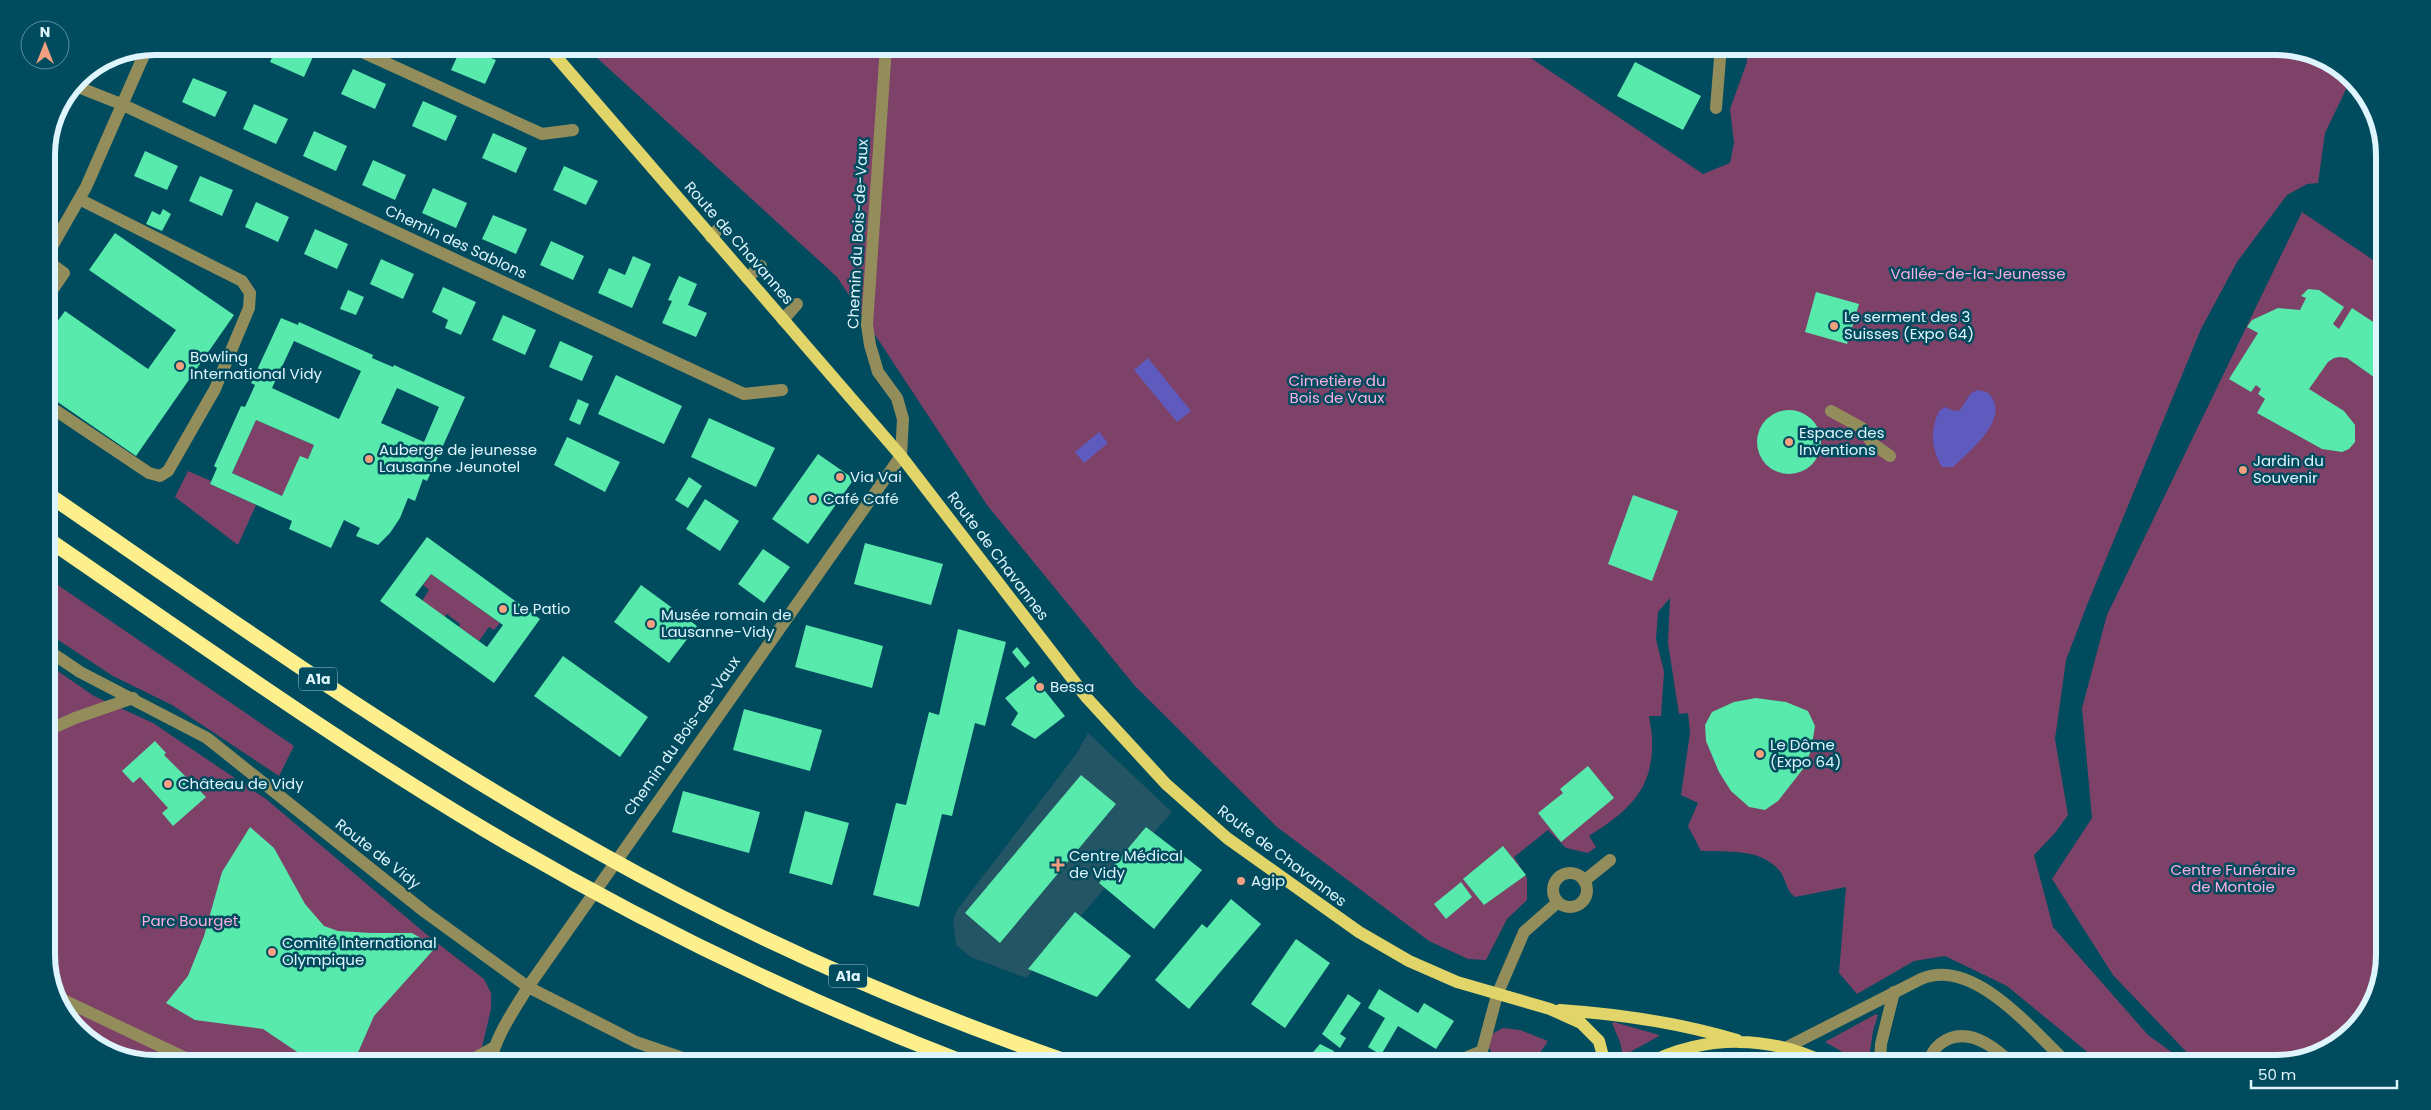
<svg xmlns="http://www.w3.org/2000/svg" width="2431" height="1110" font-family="Poppins,sans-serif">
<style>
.built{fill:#245564}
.green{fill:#7e4269}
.water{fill:#5f5abe}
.building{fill:#58e9ac;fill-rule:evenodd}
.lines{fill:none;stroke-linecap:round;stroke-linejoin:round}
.minor{stroke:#938d5b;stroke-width:12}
.major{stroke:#e1d469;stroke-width:12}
.highway{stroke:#fcef8c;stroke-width:15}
.poi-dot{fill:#f2a080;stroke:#004b5e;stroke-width:2}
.labels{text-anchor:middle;stroke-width:5;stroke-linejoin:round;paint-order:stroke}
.shield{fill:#004b5e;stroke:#9bc2cd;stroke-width:1}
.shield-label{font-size:14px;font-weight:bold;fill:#def5fd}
.street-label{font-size:15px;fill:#def5fd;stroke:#004b5e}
.park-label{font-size:15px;fill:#fcaede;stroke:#004b5e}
.poi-label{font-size:15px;fill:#def5fd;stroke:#004b5e;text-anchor:start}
.rim{fill:none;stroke:#def5fd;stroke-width:6}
</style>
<rect width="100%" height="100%" fill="#004b5e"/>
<!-- built -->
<path class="built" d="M1088,733L1172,812L1026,978L971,957L956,945L953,921L957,910L1077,753Z"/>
<!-- green -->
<path class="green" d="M584,46H1513L1703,174L1730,163L1734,143L1730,109L1747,62V46H2276L2318,55L2350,81L2325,133L2318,183L2307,184L2287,195L2237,262L2201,329L2087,605L2066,660L2055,739L2068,815L2055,833L2034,855L2053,927L2148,1035L2188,1064H2102L2007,986L1945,956L1914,961L1857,994L1839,973L1846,887L1795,897C1786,891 1786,878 1779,870C1760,848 1727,852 1701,851L1688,826L1698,803L1681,795L1690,733L1688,713L1679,714L1668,643L1670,598L1658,612L1656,639L1664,672L1661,716H1649C1650,724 1652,732 1652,739C1654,790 1628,811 1589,836L1596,847L1588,853L1566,848L1548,830L1514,857L1527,878V900L1507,919L1486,960L1468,959L1429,941L1277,827L1135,686L987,505L837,277Z
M2302,212L2385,268V955L2376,997L2337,1045L2276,1064H2190L2196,1062L2113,975L2052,879L2092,818L2082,708L2107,615Z
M256,420L314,445L308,459L282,496L232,473Z
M188,471L211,481L210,484L256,505L238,545L175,497Z
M431,574L500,623L494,630L489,627L479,641L459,627L460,624L447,614L444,617L422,601L429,590L423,585Z
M46,577L294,746L279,776L172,705L113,676L46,632Z
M46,663L94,696L153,723L266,799L432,939L484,979L491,993V1009L478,1064H155L113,1055L65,1016L47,962Z
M1876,1014L1878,1015L1873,1031L1868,1064H1864L1825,1042Z
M1614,1022L1659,1035V1036L1623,1056L1620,1042L1612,1023Z
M1503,1028L1520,1030L1548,1041C1544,1047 1540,1054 1533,1059C1518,1068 1495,1064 1489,1047L1492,1034Z"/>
<!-- water -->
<path class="water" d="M1148,358L1191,411L1177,422L1134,370Z
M1978,390L1987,392C2014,416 1970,451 1953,467H1942C1931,449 1930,430 1939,411L1945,407L1954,411L1960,410L1971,393Z
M1099,432L1108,443L1084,463L1075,452Z"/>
<!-- building -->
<path class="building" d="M277,46H301L315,52L304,77L270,62Z
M403,46H420L417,52Z
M462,46L496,60L485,84L451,70Z
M1635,62L1701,96L1683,130L1617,96Z
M353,69L386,84L375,109L341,94Z
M193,78L227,92L215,117L182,102Z
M2365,93L2366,94L2372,113L2358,103Z
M423,101L457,116L446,141L412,126Z
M254,104L288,119L276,144L243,129Z
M314,131L347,146L336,171L303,156Z
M493,133L527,148L516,173L482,158Z
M145,151L178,166L167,190L134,176Z
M373,160L406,175L395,200L362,185Z
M564,166L598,181L586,205L553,190Z
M200,176L233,190L222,216L189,201Z
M433,188L467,203L456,228L422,213Z
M256,202L289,217L278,242L245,227Z
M163,209L171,214L162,231L146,224L152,211L160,215Z
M493,215L527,229L516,254L482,239Z
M315,229L348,244L337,269L304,254Z
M115,233L234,315L136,456L46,394V337L65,311L148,369L176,330L89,270Z
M551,241L584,256L573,280L540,265Z
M633,256L651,264L632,308L598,293L609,268L625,275Z
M381,259L414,274L403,299L370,284Z
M679,276L697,284L688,305L707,313L696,337L662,323L672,301L668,300Z
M443,287L476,302L461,335L445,328L448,320L432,312Z
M2308,289L2319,290L2344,307L2333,324L2339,329L2352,308L2384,329L2385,385L2347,358L2340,357L2334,358L2328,362L2309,389L2344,411L2355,425V442L2349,449L2342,452L2322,449L2257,413L2265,399L2258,394L2261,389L2256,385L2251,392L2229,379L2258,333L2247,327L2252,320L2278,308L2300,310L2306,298L2301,296Z
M348,290L364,297L356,315L340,309Z
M1816,292L1859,304L1847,344L1805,332Z
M503,315L536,330L525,355L492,340Z
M281,318L298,325L299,322L373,355L372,358L393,367L394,365L465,397L427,481L423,479L415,501L408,498L400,518L390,533L378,545L356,536L360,528L344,520L331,548L289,529L292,521L210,484L217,468L214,466L241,406L245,407L255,385L251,383ZM294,341L361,371L339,419L272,388ZM397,388L439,407L424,442L381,423ZM256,420L314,445L308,459L300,456L282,496L232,473Z
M560,341L593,356L582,381L549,367Z
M616,375L682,406L664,444L598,414Z
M578,399L589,404L580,425L569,420Z
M1757 442a32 32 0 1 1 64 0a32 32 0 1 1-64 0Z
M709,418L775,448L756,487L691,457Z
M567,437L620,462L605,492L554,465Z
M818,454L854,479L808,544L772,519Z
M689,477L702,486L688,508L675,500Z
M1633,495L1678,511L1652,581L1608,564Z
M705,499L739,521L720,551L686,529Z
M427,537L540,619L494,683L380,601ZM431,574L503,625L487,647L415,595Z
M865,543L943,564L931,605L854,584Z
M763,549L790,567L764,603L738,584Z
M641,585L697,626L669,663L614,622Z
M806,625L883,646L872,688L795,667Z
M958,629L1006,642L985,726L975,723L952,816L942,814L919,907L873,895L896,803L906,805L929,712L939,715Z
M1017,647L1030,663L1025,668L1012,652Z
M563,656L648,717L620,757L534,696Z
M1033,676L1065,716L1035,739L1011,725L1018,713L1005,698Z
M1756,698L1786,702L1808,711L1815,726L1811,751L1803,769L1778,801L1765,810L1749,807L1731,791L1719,772L1706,741L1705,725L1712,712L1734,702Z
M744,709L822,730L810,771L733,750Z
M155,741L166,753L164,755L206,797L173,826L162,813L168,808L140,777L133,783L122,771Z
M1588,766L1614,798L1561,842L1538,813L1563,793L1560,789Z
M1081,775L1116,804L1000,943L965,913Z
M683,791L760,812L749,853L672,832Z
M805,811L849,823L832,885L789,873Z
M250,827L274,848L305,904L324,926L338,931L371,933H412L436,947L374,1016L353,1064H315L263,1029L195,1020L166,1003L188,976L204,936L222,872Z
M1146,827L1202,870L1154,929L1099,883Z
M1503,846L1526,875L1484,905L1463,879Z
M1461,882L1472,897L1446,919L1434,904Z
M1231,899L1261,924L1189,1009L1155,980L1202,924L1207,928Z
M1075,912L1131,956L1097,997L1028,969Z
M1296,939L1330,963L1285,1028L1251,1004Z
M1379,989L1418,1013L1424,1003L1454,1021L1436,1049L1398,1026L1381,1055L1368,1047L1385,1018L1368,1008Z
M1348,994L1361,1003L1340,1034L1346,1038L1340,1048L1322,1034Z
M1320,1044L1334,1051L1328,1064H1320L1309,1057Z
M1967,1053L1982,1056L1989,1064H1952L1959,1057Z"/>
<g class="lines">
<!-- minor -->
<path class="minor" d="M349,46L542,134L573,130
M73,85L121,104L744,394L782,390
M1716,108L1721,46
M711,237L723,224
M46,257L86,187L147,48
M46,260L64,273L46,299
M747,278L761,266
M783,320L797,304
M46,404L149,473L160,476L168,471L215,389L249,308L250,293L242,281L79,199
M1831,411L1862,428L1873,444L1890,456
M46,649L80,672L207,738L425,912L528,987L636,1042L700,1064
M46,731L75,718L133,698
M1553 890a17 17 0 1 1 34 0a17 17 0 1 1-34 0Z
M1584,881L1610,860
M59,998L198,1064
M1787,1047L1921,979C1973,956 2033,1031 2068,1064
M464,1064L493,1048
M490,1064C496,1035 513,1012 528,987L901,456L903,419L897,398L878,372L870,345L867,325L886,46
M1450,1064L1482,1051L1497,995L1524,932L1558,902
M1880,1064L1881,1044L1894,992
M1929,1064C1930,1056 1934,1049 1940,1044C1966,1024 1994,1046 2012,1064"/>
<!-- major -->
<path class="major" d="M547,46L901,456L1087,698L1166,784L1227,838L1359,932L1409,961L1457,982L1550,1009L1581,1023L1599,1041L1605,1064
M1560,1010C1620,1014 1680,1023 1737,1040
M1647,1064C1706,1034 1770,1035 1828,1064"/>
<!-- highway -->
<path class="highway" d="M46,493C227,617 406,745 598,852C749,937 910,1008 1074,1064
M46,538C192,638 336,741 487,831C641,922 801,1000 968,1064"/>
</g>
<!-- markers -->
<g class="poi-dot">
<circle cx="1834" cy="326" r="5"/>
<circle cx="180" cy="366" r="5"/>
<circle cx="1789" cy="442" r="5"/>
<circle cx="369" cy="459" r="5"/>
<circle cx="2243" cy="470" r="5"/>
<circle cx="840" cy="477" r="5"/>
<circle cx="813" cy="499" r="5"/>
<circle cx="503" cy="609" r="5"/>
<circle cx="651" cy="624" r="5"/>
<circle cx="1040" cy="687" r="5"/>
<circle cx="1760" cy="754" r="5"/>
<circle cx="168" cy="784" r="5"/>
<path d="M1055.5 857.5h5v5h5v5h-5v5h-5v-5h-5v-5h5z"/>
<circle cx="1241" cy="881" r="5"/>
<circle cx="272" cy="952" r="5"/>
</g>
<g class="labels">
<!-- shield labels -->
<g class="shield">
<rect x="299" y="667.5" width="38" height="23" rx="4"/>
<rect x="829" y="964.5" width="38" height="23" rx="4"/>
</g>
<g class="shield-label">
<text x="318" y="684">A1a</text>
<text x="848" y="981">A1a</text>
</g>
<!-- street labels -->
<g class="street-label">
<text transform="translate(858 234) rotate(-87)" y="5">Chemin du Bois-de-Vaux</text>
<text transform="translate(456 242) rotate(25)" y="5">Chemin des Sablons</text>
<text transform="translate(739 243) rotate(49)" y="5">Route de Chavannes</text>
<text transform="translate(998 556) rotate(53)" y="5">Route de Chavannes</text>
<text transform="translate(682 736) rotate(-55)" y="5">Chemin du Bois-de-Vaux</text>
<text transform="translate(378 854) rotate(38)" y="5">Route de Vidy</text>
<text transform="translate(1282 856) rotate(37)" y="5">Route de Chavannes</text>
</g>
<!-- park labels -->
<g class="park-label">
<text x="1978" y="279">Vallée-de-la-Jeunesse</text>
<text x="1337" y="386">Cimetière du<tspan x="1337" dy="17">Bois de Vaux</tspan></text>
<text x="2233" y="875">Centre Funéraire<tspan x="2233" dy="17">de Montoie</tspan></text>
<text x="190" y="926">Parc Bourget</text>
</g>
<!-- poi labels -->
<g class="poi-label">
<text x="1844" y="322">Le serment des 3<tspan x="1844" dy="17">Suisses (Expo 64)</tspan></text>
<text x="190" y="362">Bowling<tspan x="190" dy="17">International Vidy</tspan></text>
<text x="1799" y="438">Espace des<tspan x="1799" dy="17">Inventions</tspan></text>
<text x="379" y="455">Auberge de jeunesse<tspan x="379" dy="17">Lausanne Jeunotel</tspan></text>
<text x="2253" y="466">Jardin du<tspan x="2253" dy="17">Souvenir</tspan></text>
<text x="850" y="482">Via Vai</text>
<text x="823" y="504">Café Café</text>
<text x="513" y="614">Le Patio</text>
<text x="661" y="620">Musée romain de<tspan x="661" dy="17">Lausanne-Vidy</tspan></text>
<text x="1050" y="692">Bessa</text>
<text x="1770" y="750">Le Dôme<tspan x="1770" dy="17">(Expo 64)</tspan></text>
<text x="178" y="789">Château de Vidy</text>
<text x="1069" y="861">Centre Médical<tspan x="1069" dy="17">de Vidy</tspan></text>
<text x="1251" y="886">Agip</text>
<text x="282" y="948">Comité International<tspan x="282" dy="17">Olympique</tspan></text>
</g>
</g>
<!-- crop -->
<path d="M0 0H2431V1110H0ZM155 55H2276A100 100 0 0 1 2376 155V955A100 100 0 0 1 2276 1055H155A100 100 0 0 1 55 955V155A100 100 0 0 1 155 55Z" fill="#004b5e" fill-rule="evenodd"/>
<path class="rim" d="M155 55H2276A100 100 0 0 1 2376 155V955A100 100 0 0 1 2276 1055H155A100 100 0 0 1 55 955V155A100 100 0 0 1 155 55Z"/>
<!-- north arrow -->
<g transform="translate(45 45)"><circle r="24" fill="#004b5e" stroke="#598f9e"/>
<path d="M0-4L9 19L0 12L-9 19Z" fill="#f2a080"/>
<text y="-8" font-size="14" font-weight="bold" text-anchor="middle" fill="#def5fd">N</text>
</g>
<!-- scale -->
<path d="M2251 1080v8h146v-8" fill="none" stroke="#def5fd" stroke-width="2.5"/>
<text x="2258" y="1080" font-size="15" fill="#def5fd" stroke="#004b5e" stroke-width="4" paint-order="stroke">50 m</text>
</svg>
